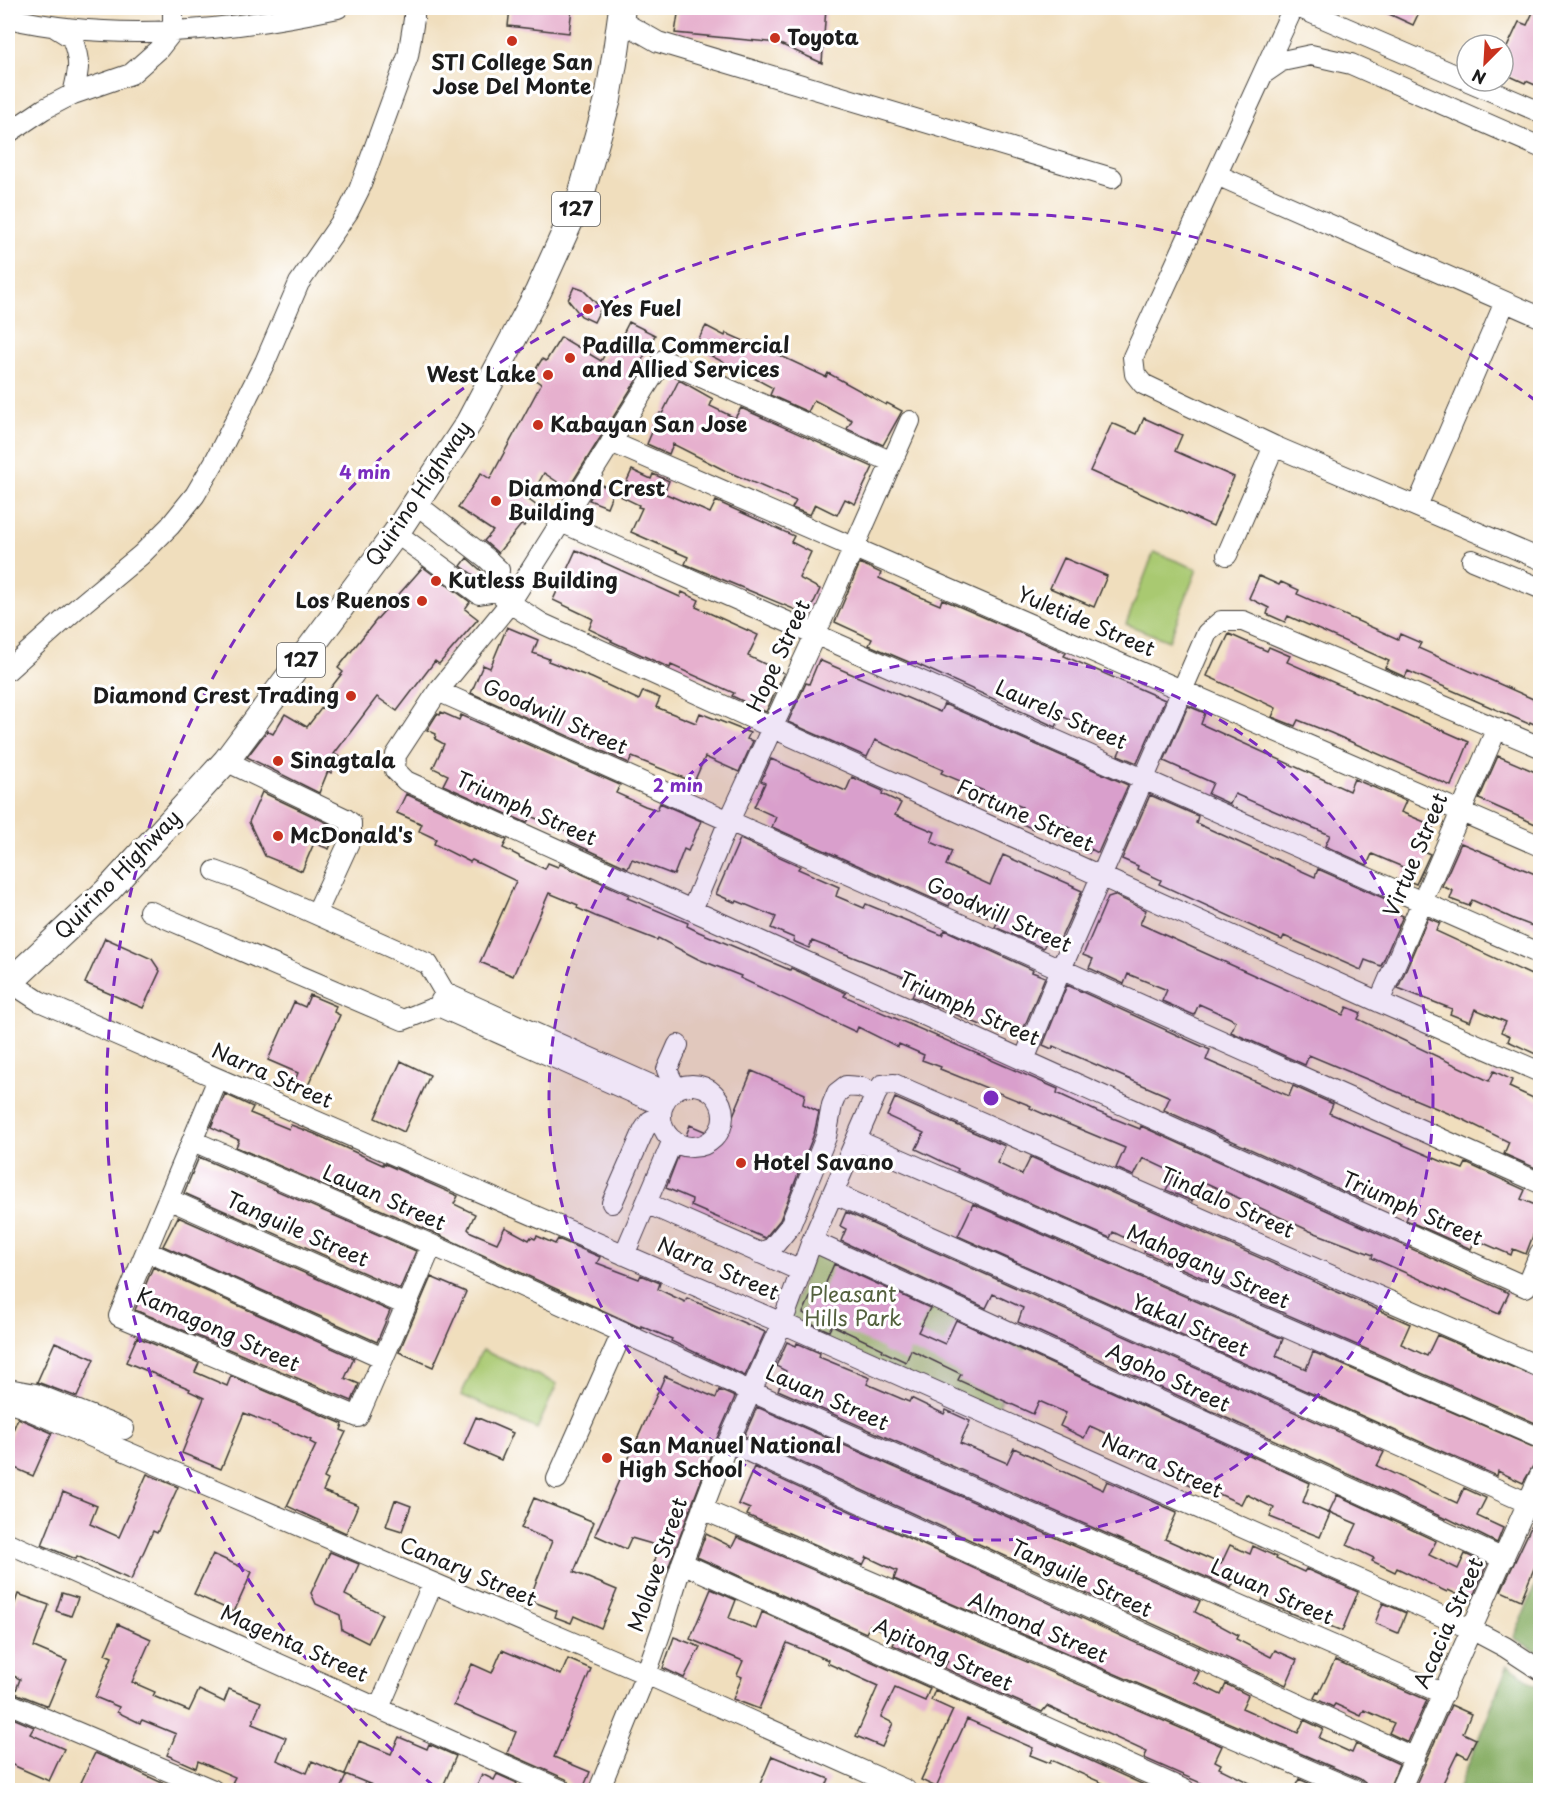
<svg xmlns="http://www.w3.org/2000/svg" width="1548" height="1798" font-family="'Playpen Sans',sans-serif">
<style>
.green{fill:#a9c971;stroke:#627246;stroke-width:1.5}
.forest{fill:#86ad63;stroke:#516440;stroke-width:1.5}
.building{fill:#e6b0ce}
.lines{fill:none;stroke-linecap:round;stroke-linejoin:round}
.minor-casing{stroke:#3c3934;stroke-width:22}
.major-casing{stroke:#3c3934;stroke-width:28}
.minor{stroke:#fff;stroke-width:20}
.major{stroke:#fff;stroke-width:26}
.ring{fill:none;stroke:#7b2cbf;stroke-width:3;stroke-dasharray:10 8}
.poi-dot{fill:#c8321e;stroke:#fff;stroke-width:2}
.labels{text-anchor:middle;stroke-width:6;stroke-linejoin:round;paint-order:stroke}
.shield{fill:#fff;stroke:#606060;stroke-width:1.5}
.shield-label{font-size:20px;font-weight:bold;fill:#1c1c1c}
.poi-label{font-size:21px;font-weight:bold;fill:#1c1c1c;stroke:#fff;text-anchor:start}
.street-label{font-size:21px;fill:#1c1c1c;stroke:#fff}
.park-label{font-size:21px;fill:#54613e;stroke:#fff}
.centre{fill:#7b2cbf;stroke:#fff;stroke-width:3}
.ring-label{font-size:18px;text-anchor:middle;font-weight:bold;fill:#7b2cbf;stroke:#fff;stroke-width:6;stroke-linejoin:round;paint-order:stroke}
</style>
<rect width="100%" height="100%" fill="#fff"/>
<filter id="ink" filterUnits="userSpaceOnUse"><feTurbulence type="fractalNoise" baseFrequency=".0167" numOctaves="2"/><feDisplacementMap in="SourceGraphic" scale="12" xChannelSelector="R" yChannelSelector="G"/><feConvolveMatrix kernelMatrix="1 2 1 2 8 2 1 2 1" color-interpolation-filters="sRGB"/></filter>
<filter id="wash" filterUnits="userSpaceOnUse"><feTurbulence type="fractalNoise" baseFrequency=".008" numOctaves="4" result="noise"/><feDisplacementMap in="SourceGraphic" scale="24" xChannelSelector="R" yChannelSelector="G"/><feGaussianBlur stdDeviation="1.35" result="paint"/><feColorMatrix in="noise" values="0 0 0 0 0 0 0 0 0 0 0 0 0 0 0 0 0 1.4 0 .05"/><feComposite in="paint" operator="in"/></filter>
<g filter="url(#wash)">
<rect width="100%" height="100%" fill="#f0debd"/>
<!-- green -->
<path class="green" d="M1154,552L1197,569L1169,641L1126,624Z
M817,1245L1029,1340L996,1412L786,1324Z
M482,1350L557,1384L537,1429L461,1395Z"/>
<!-- forest -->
<path class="forest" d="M1540,1573V1654L1514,1638Z
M1508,1665L1540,1688V1790H1458Z"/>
<g id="blocks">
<!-- building -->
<path class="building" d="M510,8H572L569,33L508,26Z
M679,8H826L822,63L778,43L675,33Z
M1376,8H1421L1413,25Z
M1535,8H1540V87L1526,81L1525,83L1503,73V56L1519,22L1527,25Z
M574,287L583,290L601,308L594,322L581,316L568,300Z
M629,322L655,335L641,362L646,365L568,489L544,473L529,500L537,506L524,526L521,525L498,553L484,541L493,531L458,508L481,473L490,479L541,384L531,377L542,359L546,361L561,337L601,361L610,346L615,349Z
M706,326L725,336L726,333L748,343L749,341L826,377L828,373L886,405L887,403L902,411L883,445L847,429L852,420L814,400L808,412L770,395L773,388L694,347Z
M679,380L713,399L710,406L735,418L741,408L873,467L855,504L845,499L837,515L815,504L810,515L792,508L796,501L726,471L673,444L669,454L647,444L660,413L662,414Z
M1144,418L1182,435L1175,451L1234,477L1213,526L1090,471L1112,423L1137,434Z
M632,470L651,479L653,474L669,481L664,493L710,513L716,501L794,536L791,542L811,552L799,578L820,589L808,615L685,564L688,557L631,532L642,508L638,507L639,505L620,496Z
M599,484L614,490L607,507L589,500Z
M576,550L680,597L682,592L699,600L696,607L758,635L748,656L784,673L766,712L732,696L734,693L671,665L670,668L611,641L612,640L589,629L593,619L553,600Z
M467,558L486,575L485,581H482L461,566Z
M1064,558L1107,576L1094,607L1050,588Z
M860,563L881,573L879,578L921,597L940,605L942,599L1066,653L1064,656L1165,700L1137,763L1118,755L1124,742L1061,716L1056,727L912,662L911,663L869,645L872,639L835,622Z
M423,567L470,602L465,609L478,619L439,664L435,661L397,711L377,697L334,754L340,757L331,773L328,771L319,793L247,757L267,731L273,734L285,714L307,727L330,697L326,694L343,672L338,668L377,619Z
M1259,576L1279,585L1281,582L1299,590L1297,594L1398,639L1400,634L1421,643L1418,648L1540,702V727L1530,722L1529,724L1408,671L1405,677L1385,668L1389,661L1288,616L1285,622L1267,614L1269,608L1249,598Z
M507,627L538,640L533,653L549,659L548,661L592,678L639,700L643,691L660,698L656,707L696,723L700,713L750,733L747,739L753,741L739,772L705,757L694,782L632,757L629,763L471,693L483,665L490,668Z
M1229,634L1267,651L1269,647L1290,656L1287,662L1469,742L1451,786L1331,733L1298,720L1295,726L1272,717L1276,708L1207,676L1215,658L1217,659Z
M819,660L940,712L944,704L1128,785L1098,853L1091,849L1089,853L1064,841L1070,828L1040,814L1033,829L1016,821L1022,807L941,773L943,770L875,740L867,757L788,722L806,683L809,684Z
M1188,706L1205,713L1201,724L1349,791L1354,779L1406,801L1401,812L1434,826L1423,851L1430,854L1416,884L1401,878L1405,868L1372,854L1367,865L1325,846L1330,835L1235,794L1230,804L1208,794L1213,783L1164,761Z
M441,712L459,720L461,715L620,785L616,793L645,806L657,810L660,803L701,821L688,851L684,849L674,875L632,859L628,868L569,841L572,833L530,816L527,823L443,785L448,775L433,768L444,744L435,739L436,734L427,730L437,714L440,715Z
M1498,756L1540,774V826L1479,799Z
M771,759L846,791L852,777L883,791L882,794L901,803L895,815L935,832L931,842L952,851L946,865L990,885L1003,855L1074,886L1073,887L1082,891L1059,942L1049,937L1043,948L995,927L998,921L951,901L949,906L772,827L776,817L754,807L765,783L761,781Z
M262,792L338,828L329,849L314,843L302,871L265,856L249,822Z
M406,794L507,840L503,848L519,856V857L545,869L548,863L558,867L560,864L629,895L627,898L688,923L687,926L699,932L790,970L791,968L846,993L844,996L1058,1089L1057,1093L1098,1112L1140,1129L1141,1126L1509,1293L1499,1314L1372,1258L1373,1255L1310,1231L1202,1181L1192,1201L1166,1190L1175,1173L1143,1158L1134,1176L1116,1168L1125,1148L1046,1115L1030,1108L1031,1106L940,1069L941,1067L922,1060L924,1055L899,1044L898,1047L858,1027L856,1032L740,978L741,976L698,959L658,938L657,940L595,916L577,908L578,905L549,893L513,976L480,962L516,881L472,860L470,862L434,844L436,839L419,831L422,824L397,813Z
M1150,795L1198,816L1196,823L1315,877L1318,869L1390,901L1387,909L1403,916L1381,966L1365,960L1361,970L1284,936L1282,940L1159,884L1161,880L1137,869L1138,866L1122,859Z
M740,839L800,866L798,869L839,887L836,896L864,908L866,904L942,935L945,930L1033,970L1032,972L1045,977L1023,1030L998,1019L993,1030L916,998L912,997L919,983L812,941L809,948L793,941L794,938L771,928L776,917L737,901L736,903L716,894Z
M1461,843L1540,876V929L1514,919L1472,900L1469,906L1450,899L1453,891L1442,886Z
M1114,895L1146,910L1140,924L1343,1015L1347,1007L1361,1013L1358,1019L1489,1081L1494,1071L1512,1080L1509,1087L1540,1101V1170L1504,1154L1509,1142L1462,1119L1309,1055L1305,1065L1231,1032L1236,1021L1228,1017L1199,1004L1194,1015L1162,1001L1167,990L1128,974L1124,984L1089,968L1093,959L1083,955L1108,897Z
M1428,918L1440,923L1436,931L1540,979V1056L1508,1041L1510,1036L1501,1032L1506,1022L1475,1009L1470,1022L1450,1014L1452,1009L1398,988Z
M105,938L152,959L160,971L143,1008L85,983Z
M1067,985L1210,1050L1206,1060L1289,1096L1293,1086L1333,1104L1329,1113L1441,1161L1463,1169L1466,1163L1525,1190L1521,1199L1540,1207V1217L1526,1254L1513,1249L1511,1255L1481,1242L1480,1244L1474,1242L1471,1249L1406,1220L1412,1207L1368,1188L1363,1200L1164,1110L1170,1097L1053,1046L1052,1049L1043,1045Z
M310,995L336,1006L334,1012L340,1015L306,1090L293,1085L298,1073L268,1060L294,1002L305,1007Z
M401,1061L430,1075L404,1132L375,1118Z
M752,1071L805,1094L803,1104L819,1112L814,1134L780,1220L765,1238L691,1206L692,1199L666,1188L690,1125L723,1139Z
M225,1094L253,1107L250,1113L289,1129L291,1125L315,1134L383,1165V1163L458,1196L454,1204L475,1214L468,1229L471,1232L497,1243L505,1227L529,1240L531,1237L535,1239L537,1236L555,1244L558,1239L600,1257L597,1263L639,1279L641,1275L660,1283L658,1289L685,1302L687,1298L765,1332L745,1376L671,1341L672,1339L641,1326V1328L437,1234L236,1147L239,1140L211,1127Z
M895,1098L1005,1146L997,1163L1022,1175L1031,1157L1410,1324L1401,1344L1427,1356L1437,1335L1540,1379V1425L1144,1252L1146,1248L1113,1232L1110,1238L957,1171L958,1169L916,1149L924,1133L887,1116Z
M199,1157L416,1251L400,1289L184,1193Z
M973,1204L1283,1339L1276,1356L1306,1369L1313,1352L1540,1450V1463L1533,1466L1523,1483L1498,1471L1497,1476L958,1236Z
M846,1212L1384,1452L1377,1466L1457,1503L1464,1488L1486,1498L1477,1516L1503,1528L1497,1543L1447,1518L1446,1519L1018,1322L1023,1308L993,1294L986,1308L841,1241L846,1229L840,1226Z
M178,1217L390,1311L377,1342L163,1246Z
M834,1264L930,1308L918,1332L945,1344L956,1320L1310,1483L1303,1502L1330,1514L1320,1537L1270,1517L1274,1508L1246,1494L1241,1504L1193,1482L1191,1485L1169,1475V1473L1145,1462L1146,1460L1119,1447L1123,1441L1090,1426L1084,1438L1060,1426L1066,1413L1039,1401L1033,1414L958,1380L961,1374L911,1350L906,1362L882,1351L883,1349L832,1325L829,1331L806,1321L808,1316L803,1313L814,1289L822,1292Z
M153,1267L354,1358L345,1378L359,1384L352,1401L135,1310Z
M431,1277L466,1292L433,1367L399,1352Z
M137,1337L199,1363L195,1372L227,1386L231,1376L343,1424L341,1430L346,1432L324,1478L328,1480L323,1491L358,1505L346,1533L287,1506L316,1445L310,1442L311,1440L244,1413L221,1469L182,1453L204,1398L189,1391L190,1389L126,1362Z
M55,1342L94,1359L77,1397L37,1382Z
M787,1342L796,1346L797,1343L820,1353L819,1357L870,1378L867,1384L909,1402L911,1398L944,1414L946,1410L970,1421L960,1443L1007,1463L1014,1448L1103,1490L1107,1481L1177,1512L1165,1539L1203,1556L1221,1564L1230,1545L1250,1554L1253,1546L1277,1557L1276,1559L1304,1572L1306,1569L1358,1592L1342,1631L1313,1619L1312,1622L1262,1601L1269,1586L1239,1572L1231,1588L778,1390L786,1371L776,1366Z
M665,1376L716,1398L719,1390L735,1397L717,1438L667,1571L653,1567L659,1546L631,1538L626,1549L595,1535Z
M757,1407L1200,1601L1195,1612L1238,1635L1236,1639L1271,1657L1275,1650L1297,1660L1286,1685L744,1436Z
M476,1417L513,1433L501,1460L464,1444Z
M18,1418L52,1433L33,1476L8,1465V1442Z
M754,1467L1199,1672L1194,1682L1221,1695L1226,1684L1248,1695L1242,1708L1298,1733L1304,1720L1323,1729L1319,1738L1352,1753L1356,1744L1399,1764L1388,1791H1367L1365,1783L1360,1779L894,1579L897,1571L867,1557L863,1565L747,1515L750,1509L738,1504Z
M147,1474L178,1487L157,1533L153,1531L131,1580L77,1556L76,1559L42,1545L63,1492L97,1506L90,1524L119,1537Z
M1337,1495L1436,1541L1429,1555L1458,1569L1465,1554L1487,1564L1471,1601L1448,1590L1447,1592L1397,1568L1395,1572L1372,1561L1374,1558L1347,1545L1357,1524L1329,1512Z
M534,1498L594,1522L574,1572L617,1590L601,1628L574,1616L571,1623L555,1617L557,1611L529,1600L552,1541L521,1528Z
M395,1500L411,1506L402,1531L386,1526Z
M1540,1508V1554L1521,1600L1501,1591Z
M706,1534L732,1547L737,1537L1222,1746L1215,1761L1221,1764L1219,1768L1266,1791H1219L1144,1758L1147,1752L1047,1706L1042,1712L944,1668L948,1661L922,1649L919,1657L893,1645L897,1637L870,1625L866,1633L697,1557Z
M330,1552L359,1564L345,1595L382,1614L368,1643L342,1630L340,1615L316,1604L311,1593Z
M213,1554L252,1572L234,1612L194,1594Z
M711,1589L736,1600L729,1618L756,1629L762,1612L930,1688L925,1701L895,1688L881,1717L893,1723L882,1747L856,1736L878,1686L827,1663L828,1660L787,1643L759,1709L733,1699L742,1677L737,1675L743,1661L690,1639Z
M62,1593L78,1598L71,1616L56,1611Z
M18,1594L49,1605L34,1647L67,1661L48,1706L15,1693L20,1679L8,1673V1637L13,1624L8,1623Z
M1383,1603L1406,1613L1398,1633L1375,1623Z
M118,1624L151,1639L132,1682L155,1692L153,1696L189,1711L199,1690L224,1702L229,1689L261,1702L252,1724L286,1738L277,1760L307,1773L312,1761L346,1776L339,1791H250L232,1783L235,1777L198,1761L196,1768L167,1755L176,1734L142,1720L140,1723L117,1712L119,1707L95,1697L112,1657L105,1654Z
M674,1637L700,1647L684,1678L663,1668Z
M502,1650L561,1675L568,1659L591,1669L554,1757L590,1772L582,1791L573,1788L566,1779L507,1753L516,1732L454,1705L472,1664L492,1673Z
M1335,1660L1427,1700L1408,1742L1389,1733L1394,1723L1364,1710L1361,1716L1335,1704L1333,1707L1314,1698L1317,1692L1319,1693Z
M935,1690L1157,1791H1120L1051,1760L1050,1763L1030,1755L1033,1748L967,1719L936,1787L921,1780L953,1710L931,1700Z
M1451,1705L1471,1714L1463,1733L1476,1739L1467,1757L1458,1752L1439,1791H1413Z
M8,1716L34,1727L30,1734L64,1749L49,1781L8,1763Z
M399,1737L427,1749L429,1744L456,1756L441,1791H369L372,1785L345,1774L359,1741L391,1754Z
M95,1753L124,1765L179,1791H77Z
M772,1756L829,1779L824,1791H757Z
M482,1774L494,1780L497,1774L517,1783L514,1788L520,1791H475Z
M1299,1779L1326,1791H1293Z"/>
</g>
</g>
<g filter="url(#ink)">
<use href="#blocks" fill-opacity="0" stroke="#3c3934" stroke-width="1.5"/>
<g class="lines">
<defs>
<path id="minor" d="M1293,8L1133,357L1135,374L1143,384L1274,446L1540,559
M1300,8L1467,80
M8,18C117,43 229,31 338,8
M621,21L658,42L1112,178
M56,28L72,38C81,63 79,69 73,94
M1263,74L1282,61L1311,55L1351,64L1540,147
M1468,81L1540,112
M8,133L44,109L73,94L131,74L158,50L173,31V8
M1217,175L1540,317
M611,442L1540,846
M892,462L663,360L510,603L438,691L396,755L395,770L406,781L1526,1287L1540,1253
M416,504L485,557L499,570L497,591
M1417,506L1505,302
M561,522L1540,954
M396,533L479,594L497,591
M1227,555L1274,446
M1472,560L1540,588
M497,591L510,603L541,623L1379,1002L1540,1072
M8,670L75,610L141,555L170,526L195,495L215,461L265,362L299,283L348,212L359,190L408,56L414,19V8
M438,691L1540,1183
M226,761L346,819L351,823V838L316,914
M692,910L729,821L816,633L910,421
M149,911L403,1020L438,1006L445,993L428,964L237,879L215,871
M10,982L39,1001L782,1323L1473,1630L1505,1647L1540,1670
M445,993L671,1094
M1379,1002L1497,728
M438,1006L663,1106
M1024,1060L1061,969L1207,633L1221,621H1243L1540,747
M218,1079L119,1316L358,1417L432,1245
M661 1116a31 31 0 1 1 62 0a31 31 0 1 1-62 0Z
M676,1089L667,1070L678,1045
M856,1140L1540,1438
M193,1141L432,1245L752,1392L1444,1694
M833,1193L1528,1503
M168,1199L406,1305
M612,1203L644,1130L650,1121L661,1116
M646,1203L801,1271
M812,1241L1504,1559
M146,1251L383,1358
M759,1253L772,1248L790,1226L826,1137L832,1105L837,1093L846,1086L860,1087L876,1094
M624,1255L673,1140
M8,1389L36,1394L124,1429
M8,1405L9,1403L22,1407L646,1674L906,1790
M728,1442L1415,1758
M557,1479L622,1333
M702,1509L1355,1790
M8,1543L561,1790
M682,1563L1185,1790
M8,1703L213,1790
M379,1708L433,1583
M599,1790L646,1674L664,1623L682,1563L728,1442L782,1323L812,1241L856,1140L876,1094L882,1085L894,1084L1540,1367
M1400,1790L1540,1475"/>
<path id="major" d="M8,984L109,889L226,761L396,533L468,424L538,292L580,199L608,99L616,51L622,8"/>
</defs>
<!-- minor casing -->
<use href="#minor" class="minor-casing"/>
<!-- major casing -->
<use href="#major" class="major-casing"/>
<!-- minor -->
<use href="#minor" class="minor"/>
<!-- major -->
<use href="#major" class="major"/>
</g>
</g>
<!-- distance rings -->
<circle cx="991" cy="1098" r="442" fill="#7b2cbf" fill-opacity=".12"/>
<g class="ring">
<circle cx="991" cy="1098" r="442"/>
<path d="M434 1786A885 885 0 0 1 1536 401"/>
</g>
<!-- markers -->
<g class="poi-dot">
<circle cx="775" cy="38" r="6"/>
<circle cx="512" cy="41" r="6"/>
<circle cx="588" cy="309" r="6"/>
<circle cx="570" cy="358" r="6"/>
<circle cx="548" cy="375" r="6"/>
<circle cx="538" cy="425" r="6"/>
<circle cx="496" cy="501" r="6"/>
<circle cx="436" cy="581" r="6"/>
<circle cx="422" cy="601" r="6"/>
<circle cx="351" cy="696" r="6"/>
<circle cx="278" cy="761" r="6"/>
<circle cx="278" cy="836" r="6"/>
<circle cx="741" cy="1163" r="6"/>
<circle cx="607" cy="1458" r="6"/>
</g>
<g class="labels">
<!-- shield labels -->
<g class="shield">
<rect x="552" y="192" width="48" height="34" rx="4.5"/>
<rect x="277" y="643" width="48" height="34" rx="4.5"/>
</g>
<g class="shield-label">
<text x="576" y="216">127</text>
<text x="301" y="667">127</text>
</g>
<!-- poi labels -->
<g class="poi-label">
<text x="787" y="45">Toyota</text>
<text x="512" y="70" text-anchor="middle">STI College San<tspan x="512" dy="24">Jose Del Monte</tspan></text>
<text x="600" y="316">Yes Fuel</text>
<text x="582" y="353">Padilla Commercial<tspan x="582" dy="24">and Allied Services</tspan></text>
<text x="536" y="382" text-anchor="end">West Lake</text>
<text x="550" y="432">Kabayan San Jose</text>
<text x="508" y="496">Diamond Crest<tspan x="508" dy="24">Building</tspan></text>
<text x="448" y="588">Kutless Building</text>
<text x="410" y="608" text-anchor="end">Los Ruenos</text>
<text x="339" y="703" text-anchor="end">Diamond Crest Trading</text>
<text x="290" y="768">Sinagtala</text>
<text x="290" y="843">McDonald's</text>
<text x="753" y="1170">Hotel Savano</text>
<text x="619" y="1453">San Manuel National<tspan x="619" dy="24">High School</tspan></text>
</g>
<!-- street labels -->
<g class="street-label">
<text transform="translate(419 494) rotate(-56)" y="7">Quirino Highway</text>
<text transform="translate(1086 622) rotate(23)" y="7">Yuletide Street</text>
<text transform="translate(779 656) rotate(-65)" y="7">Hope Street</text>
<text transform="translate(1061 715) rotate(24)" y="7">Laurels Street</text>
<text transform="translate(555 717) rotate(24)" y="7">Goodwill Street</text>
<text transform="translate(526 809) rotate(24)" y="7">Triumph Street</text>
<text transform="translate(1025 816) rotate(24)" y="7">Fortune Street</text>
<text transform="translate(1416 855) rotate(-67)" y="7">Virtue Street</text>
<text transform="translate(118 875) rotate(-46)" y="7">Quirino Highway</text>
<text transform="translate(999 915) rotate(24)" y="7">Goodwill Street</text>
<text transform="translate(969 1009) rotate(24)" y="7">Triumph Street</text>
<text transform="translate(272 1076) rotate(24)" y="7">Narra Street</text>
<text transform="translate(384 1198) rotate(24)" y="7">Lauan Street</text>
<text transform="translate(1227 1203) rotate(24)" y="7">Tindalo Street</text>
<text transform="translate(1412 1209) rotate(24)" y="7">Triumph Street</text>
<text transform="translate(297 1230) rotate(24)" y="7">Tanguile Street</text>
<text transform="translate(1208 1267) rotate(24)" y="7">Mahogany Street</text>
<text transform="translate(718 1269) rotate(23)" y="7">Narra Street</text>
<text transform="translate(1190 1326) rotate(24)" y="7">Yakal Street</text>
<text transform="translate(218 1330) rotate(24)" y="7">Kamagong Street</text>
<text transform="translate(1168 1378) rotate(25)" y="7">Agoho Street</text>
<text transform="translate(827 1398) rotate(24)" y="7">Lauan Street</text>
<text transform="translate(1162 1466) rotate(24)" y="7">Narra Street</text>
<text transform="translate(658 1565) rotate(-71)" y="7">Molave Street</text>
<text transform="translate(468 1572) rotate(23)" y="7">Canary Street</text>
<text transform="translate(1081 1579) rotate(25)" y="7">Tanguile Street</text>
<text transform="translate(1272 1592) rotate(24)" y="7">Lauan Street</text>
<text transform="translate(1449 1623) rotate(-66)" y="7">Acacia Street</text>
<text transform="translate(1038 1628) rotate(23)" y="7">Almond Street</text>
<text transform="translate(294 1644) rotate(24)" y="7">Magenta Street</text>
<text transform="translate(943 1655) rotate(24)" y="7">Apitong Street</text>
</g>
<!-- park labels -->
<g class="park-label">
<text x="853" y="1302">Pleasant<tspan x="853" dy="24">Hills Park</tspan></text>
</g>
</g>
<circle cx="991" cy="1098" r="9" class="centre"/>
<g class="ring-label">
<text x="365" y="479">4 min</text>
<text x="678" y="792">2 min</text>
</g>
<!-- margin -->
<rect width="1548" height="1798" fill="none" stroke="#fff" stroke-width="30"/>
<!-- north arrow -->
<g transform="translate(1485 63) rotate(204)"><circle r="28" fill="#ffffff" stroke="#a4a4a4" stroke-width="1.5"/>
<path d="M0-4.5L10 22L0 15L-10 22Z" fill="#c8321e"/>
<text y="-9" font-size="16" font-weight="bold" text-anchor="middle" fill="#1c1c1c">N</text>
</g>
</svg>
